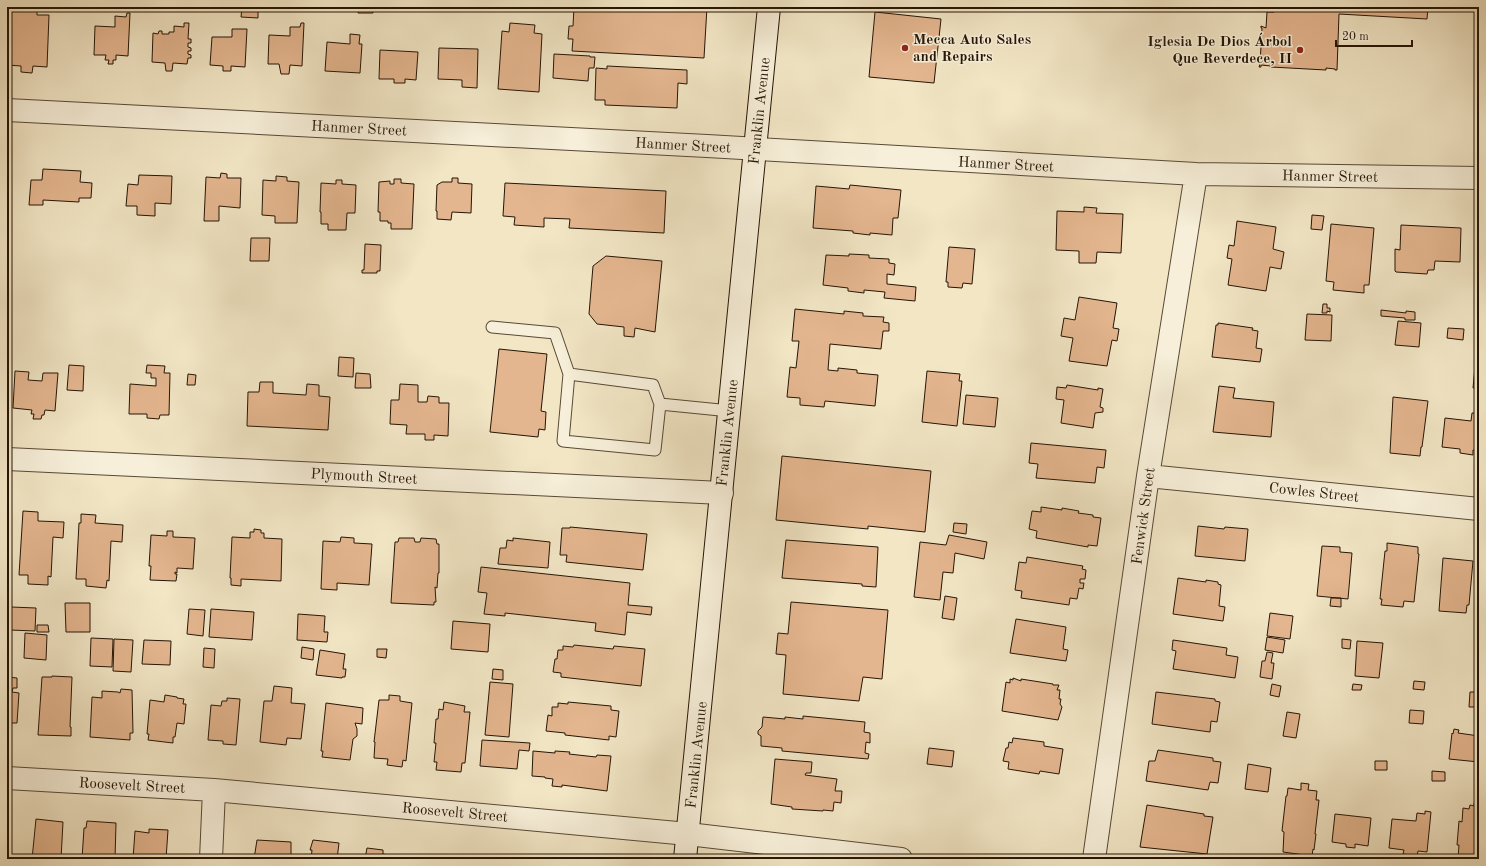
<svg xmlns="http://www.w3.org/2000/svg" width="1486" height="866" font-family="'Old Standard TT',serif">
<style>
.building{fill:#e4b68f;stroke:#251506}
.lines{fill:none;stroke-linecap:round;stroke-linejoin:round}
.lane-casing{stroke:#584936;stroke-width:13}
.street-casing{stroke:#584936;stroke-width:24}
.secondary-casing{stroke:#251506;stroke-width:24}
.lane{stroke:#f7efd9;stroke-width:11}
.street{stroke:#f7efd9;stroke-width:22}
.secondary{stroke:#f7efd9;stroke-width:22}
.poi-dot{fill:#8f2418;stroke:#f7efd9;stroke-width:1.5}
.labels{text-anchor:middle;stroke-width:3;stroke-linejoin:round;paint-order:stroke}
.poi-label{font-size:15px;font-weight:bold;fill:#251506;stroke:#f7efd9;text-anchor:start}
.street-label{font-size:15px;fill:#251506;stroke:#f7efd9}
</style>
<rect width="100%" height="100%" fill="#f2e6c5"/>
<filter id="stains"><feTurbulence type="fractalNoise" baseFrequency=".005" numOctaves="4"/><feColorMatrix values="0 0 0 0 .2 0 0 0 0 .09 0 0 0 0 .02 0 0 0 .5 -.17"/></filter>
<radialGradient id="worn" r=".72"><stop offset=".6" stop-color="#630" stop-opacity="0"/><stop offset="1" stop-color="#630" stop-opacity=".3"/></radialGradient>
<!-- building -->
<path class="building" d="M8,7H34V11L37,10V15H49L47,67L33,66L32,73L21,72V66L7,65Z
M242,7H258V18L241,17Z
M358,7H373V13H358Z
M574,7H707L704,58L572,51L573,39H568L569,26H573Z
M1275,7H1428L1427,19L1339,14L1337,70H1335V69L1326,68V70L1271,67V66L1261,65V67H1259L1260,64L1262,28H1261V26L1266,28L1267,12H1274Z
M875,12L941,19L934,83L869,77Z
M127,13H130L128,56L116,55V60H113V64H108L109,60H105L106,55H94L95,26L115,27V16L126,17Z
M184,23H189L188,39H191V43H188V47L191,48V51H188V54L191,55V58H188L187,64L173,63L172,71H166L165,63L152,62L153,33L158,34L159,31H162V34H169V32H174V26L184,27Z
M301,23H304L302,66L290,65L289,74H281L279,64H268L269,35L290,36V27H300Z
M510,23L535,25L534,33L542,34L539,92L498,89L502,31L509,32Z
M232,29H247L245,67L231,66V71H223V66L210,65L212,37H232Z
M350,34L360,35L359,44H362L360,73L325,71L327,42L350,44Z
M439,48L478,49L477,88L462,87V80L438,79Z
M380,50L418,52L416,80L405,79V83H394V79H379Z
M554,54L590,56V57H595L594,68H589L588,81L553,78Z
M607,66L687,70V84L678,83L677,108L605,105V100H595L596,68L607,69Z
M43,169L81,171L80,182L92,183L91,198H79V202L43,200V205H29L31,180H42Z
M221,173L227,174V178H241L240,208L219,206V221H204L206,177L220,178Z
M139,175L172,176L171,204L155,203V216L137,215V206H126L128,184L138,185Z
M276,176L287,177V181L299,182L297,223H275V216L262,215L263,180L276,181Z
M452,178H458V183L472,184L471,213L452,212L451,220L437,219V211H436L437,185L442,182H452Z
M394,179H401V183L414,184L412,229H391V223H388V221H380V212H378L379,182L390,181V184H394Z
M336,180H342V184L356,185L355,213H347L346,230H328V224H321V212H320L321,183L336,184Z
M505,183L666,191L664,233L569,228L570,219L544,218V227L514,225L515,217L503,216Z
M850,185L901,190L898,218H893L892,235L870,233V235L853,233V231L813,228L816,186L849,189Z
M1084,207L1097,208L1096,213L1123,214L1121,253L1097,252L1096,263H1079V251L1056,250L1057,211L1084,212Z
M1312,215L1324,216L1322,230L1311,229Z
M1237,221L1276,227L1273,249L1284,252L1281,269L1270,267L1266,291L1228,285L1232,259L1227,258L1229,245L1234,246Z
M1331,224L1374,228L1369,285H1364V293L1333,290L1334,282L1326,281Z
M1401,225L1461,228L1460,262L1435,261L1434,270H1428L1427,274L1396,272L1395,271V249L1400,250Z
M251,238H270L269,261H250Z
M365,244L381,245L380,271H377V273H362V270H364Z
M949,247L975,249L972,284L963,283L962,288L948,287V282H946Z
M849,254L869,255V258L889,259V263L895,264L894,275L887,274V284L916,287L915,301L884,298L885,292L864,290V293L848,291V288L823,285L826,255L849,256Z
M606,256L662,261L655,332L635,328L634,337L624,336V327L597,324L589,314L593,266Z
M1079,297L1117,303L1113,328L1119,329L1117,341L1112,340L1107,366L1069,361L1073,338L1061,336L1064,318L1075,320Z
M1323,304H1327V308H1330V312L1327,311V313H1322Z
M795,309L844,314V311L863,313V316L884,317L883,322L889,323V331H883L881,349L830,344L828,370L838,371V368L857,370V373L878,375L875,406L825,401L824,407L800,405V398L787,397L790,367L796,368L799,341H792Z
M1381,310L1406,313V311L1415,312V320H1405V318L1381,316Z
M1307,314L1332,315L1331,341L1305,340Z
M1398,321L1421,323L1419,347L1395,345Z
M1218,323L1253,328L1252,330L1258,331L1256,348L1262,349L1260,362L1212,357L1216,325H1218Z
M1448,328L1464,329L1463,340L1447,338Z
M499,349L547,354L541,411L546,412L545,430L539,429L538,437L490,432Z
M339,357L354,358L353,377L338,376Z
M69,365L84,366L83,391L67,390Z
M147,365L165,366L164,373H170L169,415H160L159,419L147,418V414H129L130,384L156,386V378H151V373H146Z
M1475,367H1479V388H1473Z
M15,371L29,372L28,380L42,381L43,373H58L55,411L45,410L44,415H42L41,419H33L34,414H31L32,410L13,408Z
M927,371L960,374L959,381H962L957,426L922,422Z
M356,373L370,374L371,388H355Z
M188,374L196,375L195,385H187Z
M260,382H273V393L306,395L307,384L319,385V396L330,397L328,430L247,426L248,392H259Z
M400,384L418,385V402H427L428,396L439,397V403H449L448,436L434,435V440H425V434H406L407,425L390,424L391,400H399Z
M1067,385L1098,390V388L1103,389L1100,407L1103,408V412L1095,413L1093,428L1061,423L1064,400L1056,399L1057,387L1066,388Z
M1219,386L1235,388L1233,398L1274,402L1271,437L1213,432Z
M966,395L998,398L995,427L963,424Z
M1393,397L1428,401L1422,447H1421L1420,456L1390,453Z
M1472,413H1479V451L1473,450V455L1460,453V449L1442,447L1445,418L1471,421Z
M1031,443L1106,450L1104,468L1097,467L1095,483L1036,478L1038,464L1029,463Z
M782,456L931,471L925,532L868,526V529L776,520Z
M1041,507L1062,510V508L1079,511L1078,513L1093,515V517L1101,518L1097,546L1088,545V547L1036,538L1037,531L1029,529L1032,511L1041,512Z
M23,511L38,512V521L64,522L63,538L53,537L51,577L48,576V585L28,584V575H19Z
M81,514L96,515L95,523L123,525L122,542L111,541L109,581L107,580L106,588L86,586V579H76L79,523H81Z
M7,519H9L8,538H7Z
M954,523L967,524L966,534L953,532Z
M1198,526L1224,529L1225,527L1248,529L1245,561L1195,556Z
M570,527L647,534L643,570L566,562L567,555H560L562,528H570Z
M254,529L261,530V533H264V538L282,539L281,581L241,579V586L231,585V578H230L232,537L250,538V532H254Z
M167,531H173V537L195,538L193,569L177,568V573L175,572V574H177L176,581L150,580L151,566H149L151,535L167,536Z
M949,535L987,542L984,559L955,553L953,573L943,572L940,600L914,597L920,542L946,545Z
M341,537L354,538V543L372,544L369,585L337,583V590L321,589L323,541L340,542Z
M399,538H414L415,542H420L421,538L436,539L437,544H439V573H438L437,588L435,587L436,602H434V605L391,603L395,542H398Z
M513,538L550,542L548,568L498,564L500,548H506L507,540L513,541Z
M786,540L878,547L876,587L862,586V584L782,578Z
M1387,543L1418,547V554H1419L1414,602L1404,601L1403,607L1381,605L1382,599H1380L1385,551H1387Z
M1322,546L1340,547V552L1352,553L1348,599L1317,596Z
M1027,557L1083,566L1082,569L1086,570L1085,579H1080V583H1084L1083,589L1079,588L1077,599L1070,598L1069,605L1021,598L1022,591L1015,590L1019,562L1026,563Z
M1443,558L1473,561L1469,605H1467L1466,613L1439,611Z
M481,567L630,583L628,605L652,607L651,615L627,612L625,635L595,631L596,623L505,613V616L484,614L487,593L478,592Z
M1178,578L1206,582V580L1218,582V584L1221,585L1219,606L1225,607L1223,621L1173,614Z
M945,596L957,598L954,620L942,618Z
M1331,598H1341V607L1330,606Z
M791,602L888,610L882,679L863,677L859,701L783,694L786,655L776,654L778,633L788,634Z
M65,603H90V632H66Z
M11,607L36,608L35,631L10,630Z
M189,609L205,610L203,636L187,634Z
M211,609L254,612L252,640L209,637Z
M1270,613L1293,616L1290,639L1267,636Z
M298,614L325,616L324,632H328L327,642L297,640Z
M1016,619L1066,627L1063,649L1068,650L1066,661L1010,653Z
M453,621L490,624L488,652L451,649Z
M37,625H48L49,632H37Z
M25,633L47,635L46,660L24,658Z
M1267,637L1285,640L1283,653L1265,650Z
M91,638L113,639L112,667L90,666Z
M114,639L133,640L131,672L113,671Z
M1342,639L1351,640L1350,649L1342,648Z
M144,640L171,641L170,665L142,664Z
M1173,640L1227,648L1226,655L1238,657L1235,678L1173,669L1176,651L1172,650Z
M1357,641L1383,643L1379,678L1355,676Z
M574,645L613,649L614,646L645,649L641,686L561,677V673L553,672L555,659H557L558,650H563V646L573,647Z
M302,647L314,649L313,660L301,658Z
M204,648L215,649L214,668L203,667Z
M377,649H387L386,658L377,657Z
M320,650L345,654L343,669H346L345,677H342V678L316,675Z
M1267,652L1273,653L1271,663H1274L1272,679L1260,677L1262,661H1265Z
M493,669L503,670V680L492,679Z
M52,676L72,677L70,727H71V736L38,735L42,677H52Z
M7,677L17,678V688H13L12,692L19,693L17,723H7Z
M1013,678L1021,681V679L1053,684V685H1059L1057,690H1060L1059,699H1061L1060,704L1062,707L1058,720L1002,711L1006,682L1010,683V679L1013,680Z
M1414,681L1425,682L1424,690L1413,689Z
M490,682L513,684L509,737L485,735Z
M1272,684L1281,686L1279,697L1270,695Z
M1353,684L1362,685L1361,690H1352Z
M274,686L292,688L291,703L305,704L301,739L287,738L286,745L260,742L264,701H272Z
M121,689L132,690L133,733H130V740L90,737L92,697L102,698V691L118,692L120,693Z
M1156,692L1215,699V701L1220,702L1217,722L1211,721L1210,732L1152,724Z
M1470,692H1479V707H1469Z
M165,695L177,697V698L184,699L183,704H186L184,724L177,723L175,737H173V743L148,740L149,734H147L150,700L164,702Z
M389,695L400,696V701L412,703L406,761L403,760L402,767L387,765L388,759L374,758L375,742H374L379,700H389Z
M227,698L240,699L236,745L223,744V741L208,740L211,705L221,706L222,701H227Z
M444,702L465,706L464,712H470L465,763H462L461,772L436,770L437,762H434L436,743H434L436,719H438L439,709L443,710Z
M568,702L611,706V710L619,711L616,737L609,736V740L565,735V733L546,731L548,715L552,716V707H558V703L568,704Z
M326,703L363,708L362,724L355,723L357,729V736L353,739L350,760L322,757L323,751H321Z
M1410,710L1424,711L1423,724L1409,723Z
M1287,712L1300,714L1296,738L1283,736Z
M803,716L865,722L864,732L870,733V743L866,742L865,753L869,754L868,759L782,751V748L761,746V736L758,734V731L762,727L763,717L785,719V717L803,719Z
M1454,729L1459,730L1458,733L1479,736V762L1449,759L1452,733L1453,734Z
M1013,738L1044,742V746L1063,749L1059,774L1040,771L1039,774L1008,769L1009,762L1003,761L1006,748H1008L1009,742L1012,743Z
M482,740L530,743L529,751L519,750L517,769L480,766Z
M929,748L954,751L952,767L927,764Z
M1158,750L1213,758V761L1221,762L1218,783L1210,782L1208,790L1146,781L1149,761H1155Z
M533,751L555,753V751L570,752L569,754L596,757L597,755L611,756L607,791L562,785V787L552,786L553,779L545,778V777L532,776Z
M775,759L812,762L811,773H806L805,775L837,779L835,791H842L841,803L834,802L833,811L823,810V811L792,809V807L771,804Z
M1375,761H1387V770H1375Z
M1248,764L1271,768L1268,792L1245,789Z
M1432,771L1445,772V781H1432Z
M1301,783L1309,784L1308,790L1317,791L1316,800H1319L1315,834H1316L1314,850L1313,849L1312,856L1283,852L1284,832L1282,831L1286,796H1287L1288,788L1301,790Z
M1474,803H1479V859H1458L1459,845H1457L1459,821L1462,822L1463,808L1469,809L1470,805L1474,806Z
M1147,805L1204,814V816L1213,817L1207,854L1140,847Z
M1425,811L1431,812L1427,852L1418,851L1417,856L1403,854L1404,850L1389,848L1392,819L1416,821L1417,813L1425,814Z
M1335,814L1371,818L1368,846L1355,844V848L1346,847V844L1332,842Z
M36,819L63,822L61,859H32Z
M87,821L116,823L115,859H82L84,828H86Z
M149,829L168,830L166,859H133L135,831L149,833Z
M257,840L291,842V859H254Z
M313,840L339,843L337,859H311L312,850H310Z
M367,848L383,850V854L394,856L397,859H365Z
M431,855L461,859H431Z"/>
<g class="lines">
<defs>
<path id="lane" d="M492,327L555,333L569,374L563,441L655,450L660,404L653,385L569,374
M660,404L730,411"/>
<path id="street" d="M7,110L707,146L1196,174L1479,178
M7,459L722,493
M1148,476L1479,509
M7,778L214,790L688,834L901,859
M211,859L214,790
M1094,859L1148,476L1196,174"/>
<path id="secondary" d="M685,859L769,7"/>
</defs>
<!-- lane casing -->
<use href="#lane" class="lane-casing"/>
<!-- street casing -->
<use href="#street" class="street-casing"/>
<!-- secondary casing -->
<use href="#secondary" class="secondary-casing"/>
<!-- lane -->
<use href="#lane" class="lane"/>
<!-- street -->
<use href="#street" class="street"/>
<!-- secondary -->
<use href="#secondary" class="secondary"/>
</g>
<!-- markers -->
<g class="poi-dot">
<circle cx="905" cy="48" r="4"/>
<circle cx="1300" cy="50" r="4"/>
</g>
<g class="labels">
<!-- poi labels -->
<g class="poi-label">
<text x="913" y="44">Mecca Auto Sales<tspan x="913" dy="17">and Repairs</tspan></text>
<text x="1292" y="46" text-anchor="end">Iglesia De Dios Árbol<tspan x="1292" dy="17">Que Reverdece, II</tspan></text>
</g>
<!-- street labels -->
<g class="street-label">
<text transform="translate(759 111) rotate(-84)" y="5">Franklin Avenue</text>
<text transform="translate(359 128) rotate(3)" y="5">Hanmer Street</text>
<text transform="translate(683 145) rotate(3)" y="5">Hanmer Street</text>
<text transform="translate(1006 164) rotate(3)" y="5">Hanmer Street</text>
<text transform="translate(1330 176) rotate(1)" y="5">Hanmer Street</text>
<text transform="translate(727 433) rotate(-84)" y="5">Franklin Avenue</text>
<text transform="translate(364 476) rotate(3)" y="5">Plymouth Street</text>
<text transform="translate(1314 492) rotate(6)" y="5">Cowles Street</text>
<text transform="translate(1143 516) rotate(-82)" y="5">Fenwick Street</text>
<text transform="translate(696 755) rotate(-84)" y="5">Franklin Avenue</text>
<text transform="translate(132 785) rotate(3)" y="5">Roosevelt Street</text>
<text transform="translate(455 812) rotate(5)" y="5">Roosevelt Street</text>
</g>
</g>
<!-- margin -->
<rect width="1486" height="866" fill="none" stroke="#f2e6c5" stroke-width="24"/>
<rect x="8" y="8" width="1470" height="850" fill="none" stroke="#251506" stroke-width="2"/>
<rect x="12" y="12" width="1462" height="842" fill="none" stroke="#251506"/>
<!-- scale -->
<path d="M1336 40v6h76v-6" fill="none" stroke="#251506" stroke-width="2"/>
<text x="1342" y="40" font-size="12" fill="#251506" stroke="#f7efd9" stroke-width="3" paint-order="stroke">20 m</text>
<rect width="100%" height="100%" filter="url(#stains)"/>
<rect width="100%" height="100%" fill="url(#worn)"/>
</svg>
